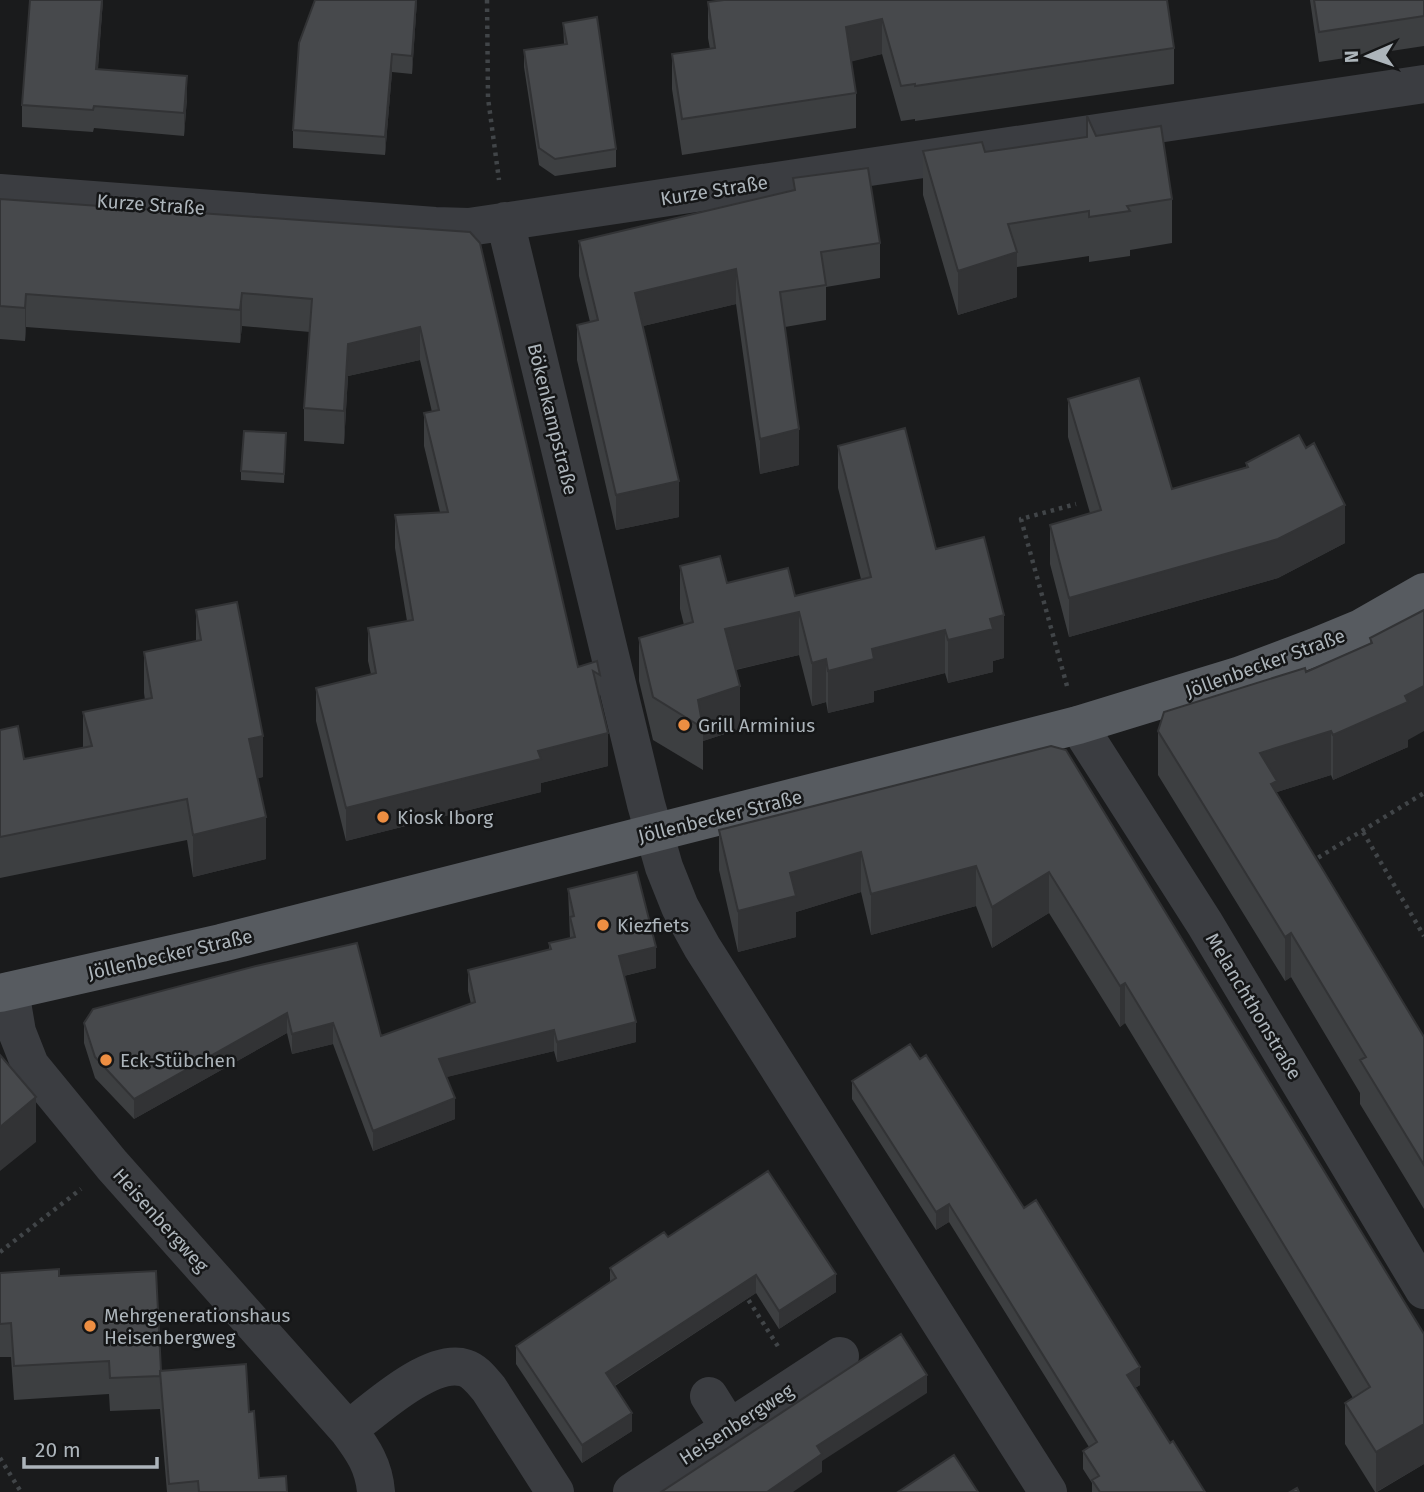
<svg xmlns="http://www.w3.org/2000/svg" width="1424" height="1492" font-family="'Fira Sans',sans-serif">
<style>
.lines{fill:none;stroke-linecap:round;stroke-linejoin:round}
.path{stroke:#414548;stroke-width:4.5;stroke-dasharray:3.5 5;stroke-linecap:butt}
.minor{stroke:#3b3d41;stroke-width:38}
.major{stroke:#575b60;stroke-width:38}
.wall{fill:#3d3f41}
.shaded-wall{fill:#323335}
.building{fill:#47494c;stroke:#323335;stroke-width:2}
.poi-dot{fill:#ed8e42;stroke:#151617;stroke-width:2.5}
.labels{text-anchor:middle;stroke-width:5;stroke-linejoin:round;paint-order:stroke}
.street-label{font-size:19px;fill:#adb5bb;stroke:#151617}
.poi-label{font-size:19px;fill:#adb5bb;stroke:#151617;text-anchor:start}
</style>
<rect width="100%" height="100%" fill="#1a1b1c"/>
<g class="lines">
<!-- path -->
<path class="path" d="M487,0L488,98L499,180
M1067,686L1021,519L1076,504
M1363,832L1424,936
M1311,862L1424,793
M0,1252L81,1189
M744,1293L779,1348
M0,1458L21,1492"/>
<!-- minor -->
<path class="minor" d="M0,193L435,226L469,227L1424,84
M505,221L646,804L664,867L680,907L702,947L1048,1492
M1078,725L1205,924L1424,1290
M10,991L17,1032L30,1065L112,1165L348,1430C363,1450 374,1466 376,1492
M709,1396L729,1428
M348,1430C374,1410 431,1357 465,1368C475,1371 482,1381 489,1389L555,1492
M632,1492L840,1356"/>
<!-- major -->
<path class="major" d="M0,993L221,943L1078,725L1238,676L1315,647L1361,628L1424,592"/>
</g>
<!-- wall -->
<path class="wall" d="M30,0H103L98,69L187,98L184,136L94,128L93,132L22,127V105Z
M417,0L412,74L392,72L385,155L293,148V130Z
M1310,0H1424V46L1319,62Z
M708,2L1174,48V84L915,121V119L901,121L882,54L851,61L856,93V128L682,155L672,89V54L710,49L708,38Z
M563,23L616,149V167L555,176L539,165L524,67V50L564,44Z
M1096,136L1172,199V243L1130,250V256L1089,262V256L1017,267V297L958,315L923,195V151L985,152Z
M793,178L880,243V278L826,287V320L785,327L799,465L760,474L736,304L643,326L679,517L616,530L577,360V325L590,322L579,276V241L793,191Z
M0,199L470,232L578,667L597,661L600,675V702L608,766L541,783V792L346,841L316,721V688L371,674L368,661V628L407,621L395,548V515L440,512L424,446V413L432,412L420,360L348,376L344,444L304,441V408L310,332L242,326L240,343L26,327L25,341L0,339Z
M1068,399L1172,489L1246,467V463L1345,543L1278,578L1069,637L1050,564V525L1090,513L1068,437Z
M286,442L284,483L241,480V471Z
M838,446L936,549L1004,658L993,661V672L948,683L945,673L874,691V702L828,713L826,702L812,706L799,655L736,670L740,729L703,741V770L653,740L639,681V638L684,625L680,609V566L727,583L795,596L861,579L838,488Z
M196,610L263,777L258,778L266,859L193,877L187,840L0,878V730L24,759L83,748V712L145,700L144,693V652L196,641Z
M1370,638L1408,740V747L1333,780L1331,775L1277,792V794L1424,1037V1209L1360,1104V1093L1291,977L1285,981L1158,775V731L1306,672L1370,643Z
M1051,746L1424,1334V1464L1377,1492H1375L1345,1444V1403L1353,1398L1125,1023L1120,1027L1049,913L992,948L976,906L871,935L861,892L796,912V937L738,952L719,870V830Z
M568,889L656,968L624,976L636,1042L557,1062L554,1051L446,1077L455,1119L373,1151L333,1044L292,1054L287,1033L134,1119L95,1078L84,1043V1023L256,966L381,1036L471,1004L468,991V970L549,950V943L570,938Z
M852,1081L1024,1208L1140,1385L1135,1388L1170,1443L1205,1492H1092V1483L1083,1469V1451L1089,1447L949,1222L936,1230L852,1099Z
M668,1237L836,1292L779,1329L756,1293L615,1386L632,1431L582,1463L516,1364V1346L610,1282V1268Z
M0,1273L59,1276L161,1371L249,1412L259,1478L287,1492H167L160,1409L110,1411L109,1394L14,1400L11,1357H0Z"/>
<!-- shaded-wall -->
<path class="shaded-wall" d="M102,0H103L96,91V69Z
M416,0H417L412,74V56Z
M882,19V54L846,63V27Z
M392,54V72L385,155V137Z
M187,76V98L184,136V113Z
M1017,252V297L958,315V271Z
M736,269V304L635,328V293Z
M242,293V326L240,343V310Z
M26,294V327L25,341V308Z
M420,327V360L348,376L344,444V411L348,344Z
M799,429V465L760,474V439Z
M679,481V517L616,530V495Z
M1345,505V543L1278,578L1069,637V598Z
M799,612V655L725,672V629Z
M1004,615V658L993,661V672L948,683V640L990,619Z
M945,630V673L874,691V702L828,713V671L872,649Z
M826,659V702L812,706V663Z
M740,686V729L703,741V728L698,700Z
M1424,686V731L1408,740V747L1333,780V735Z
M1331,731V775L1277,792V825L1260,753Z
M608,733V766L541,783V792L346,841V808L538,751Z
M263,736V777L249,780V739Z
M266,817V859L193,877V835Z
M861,852V892L796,912V937L738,952V911L790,873Z
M976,866V906L871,935V894Z
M1049,872V913L992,948V907Z
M1291,933V977L1285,981V937Z
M656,947V968L619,977V956Z
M1125,983V1023L1120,1027V986Z
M287,1013V1033L134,1119V1099Z
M636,1022V1042L557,1062V1042Z
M333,1023V1044L292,1054V1034Z
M554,1030V1051L439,1079V1059Z
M36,1097V1142L0,1171V1127Z
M455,1098V1119L373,1151V1131Z
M949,1204V1222L936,1230V1212Z
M836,1274V1292L779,1329V1311Z
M756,1275V1293L606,1391V1373Z
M1140,1367V1385L1127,1393V1375Z
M927,1375V1393L822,1461V1472L793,1492H767L817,1446Z
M632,1413V1431L582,1463V1445Z
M1424,1424V1464L1376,1492V1452Z"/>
<!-- building -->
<path class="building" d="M30,0H102L96,69L187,76L184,113L94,106L93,110L22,105Z
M315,0H416L412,56L392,54L385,137L293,130L299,43Z
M724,0H1167L1174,48L915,86V84L901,86L882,19L846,27L856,93L682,119L672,54L715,48L708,2Z
M1314,0H1424V16L1319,32Z
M597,17L616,149L555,159L539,148L524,50L567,44L563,23Z
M1087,116L1096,136L1161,126L1172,199L1127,206L1130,211L1089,217V211L1008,224L1017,252L958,271L923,151L982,142L985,152L1087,137Z
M868,168L880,243L821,252L826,285L780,292L799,429L760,439L736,269L635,293L679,481L616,495L577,325L598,320L579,241L795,190L793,178Z
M0,199L470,232L480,243L578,667L597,661L600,675L593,671L608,733L538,751L541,759L346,808L316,688L376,673L368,628L413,620L395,515L448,512L424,413L439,410L420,327L348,344L344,411L304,408L312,299L242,293L240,310L26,294L25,308L0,306Z
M1139,378L1172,489L1248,467L1246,463L1299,435L1306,448L1314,443L1345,505L1278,539L1069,598L1050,525L1101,510L1068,399Z
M905,428L936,549L984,537L1004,615L990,619L993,629L948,640L945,630L872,649L874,659L828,671L826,659L812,663L799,612L725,629L740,686L698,700L703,728L653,697L639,638L693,622L680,566L720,556L727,583L788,568L795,596L871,577L838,446Z
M244,431L286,433L284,474L241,471Z
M237,602L263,736L249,739L266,817L193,835L187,799L0,837V730L18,726L24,759L92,746L83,712L152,698L144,652L201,640L196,610Z
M1424,610V686L1405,696L1408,702L1333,735L1331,731L1260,753L1277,781L1271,784L1424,1037V1165L1360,1060L1366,1057L1291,933L1285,937L1158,731L1164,712L1305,668L1306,672L1372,643L1370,638Z
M1051,746L1066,750L1424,1334V1424L1376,1452L1345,1403L1370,1387L1125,983L1120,986L1049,872L992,907L976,866L871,894L861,852L790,873L796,896L738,911L719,830Z
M637,872L656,947L619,956L636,1022L557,1042L554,1030L439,1059L455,1098L373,1131L333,1023L292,1034L287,1013L134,1099L95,1057L84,1023L93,1009L256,966L357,943L381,1036L475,1002L468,970L551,949L549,943L575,937L570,917L574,916L568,889Z
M910,1044L920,1059L926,1055L1024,1208L1036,1200L1140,1367L1127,1375L1170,1443L1173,1441L1205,1492H1100L1092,1480L1099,1476L1083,1451L1097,1442L949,1204L936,1212L852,1081Z
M0,1055L36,1097L0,1127Z
M768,1171L836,1274L779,1311L756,1275L606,1373L632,1413L582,1445L516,1346L616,1278L610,1268L664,1232L668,1237Z
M59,1269V1276L156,1271L161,1371H160V1376L110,1378L109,1361L14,1366L11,1323L0,1324V1273Z
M901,1334L927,1375L817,1446L822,1454L767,1492H661Z
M246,1364L249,1412L254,1411L259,1478L286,1476L287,1492H199L198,1481L169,1484L160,1371Z
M954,1455L978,1492H898Z
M1297,1488L1299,1492H1290Z"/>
<!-- markers -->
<g class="poi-dot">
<circle cx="684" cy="725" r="7"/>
<circle cx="383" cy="817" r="7"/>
<circle cx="603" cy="925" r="7"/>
<circle cx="106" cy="1060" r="7"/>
<circle cx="90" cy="1326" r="7"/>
</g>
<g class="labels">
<!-- street labels -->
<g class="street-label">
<text transform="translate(714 190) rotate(-9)" y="7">Kurze Straße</text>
<text transform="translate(151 204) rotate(4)" y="7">Kurze Straße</text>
<text transform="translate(553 419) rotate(76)" y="7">Bökenkampstraße</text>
<text transform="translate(1265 663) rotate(-20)" y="7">Jöllenbecker Straße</text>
<text transform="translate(720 816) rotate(-14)" y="7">Jöllenbecker Straße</text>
<text transform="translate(170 954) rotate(-13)" y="7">Jöllenbecker Straße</text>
<text transform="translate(1254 1006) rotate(59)" y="7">Melanchthonstraße</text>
<text transform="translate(161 1220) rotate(48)" y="7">Heisenbergweg</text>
<text transform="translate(736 1424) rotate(-33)" y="7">Heisenbergweg</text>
</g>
<!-- poi labels -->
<g class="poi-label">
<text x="698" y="732">Grill Arminius</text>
<text x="397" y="824">Kiosk Iborg</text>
<text x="617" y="932">Kiezfiets</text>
<text x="120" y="1067">Eck-Stübchen</text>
<text x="104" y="1322">Mehrgenerationshaus<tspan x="104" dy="22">Heisenbergweg</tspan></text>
</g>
</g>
<!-- north arrow -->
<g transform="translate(1368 56) rotate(268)" stroke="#151617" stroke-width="5" paint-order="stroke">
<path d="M0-5L12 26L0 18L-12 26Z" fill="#adb5bb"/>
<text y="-10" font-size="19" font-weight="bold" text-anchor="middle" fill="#adb5bb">N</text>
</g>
<!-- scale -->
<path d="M24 1457v10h133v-10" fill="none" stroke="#adb5bb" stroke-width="3.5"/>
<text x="35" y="1457" font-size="21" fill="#adb5bb" stroke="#151617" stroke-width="5" paint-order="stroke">20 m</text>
</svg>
